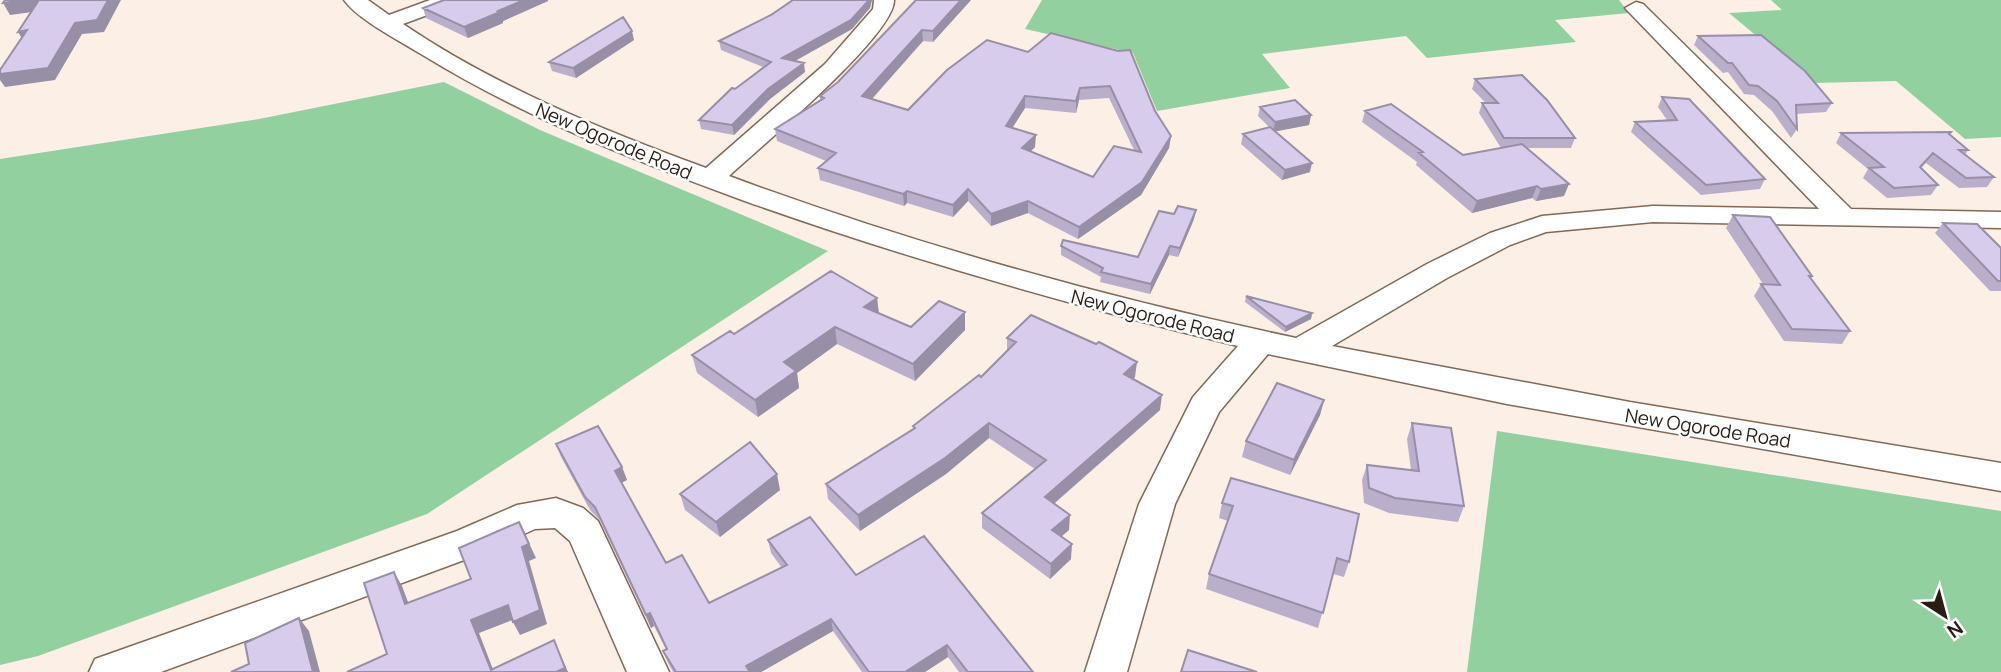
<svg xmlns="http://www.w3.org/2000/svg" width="2001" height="672" font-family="Manrope,sans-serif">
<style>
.green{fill:#93d09f}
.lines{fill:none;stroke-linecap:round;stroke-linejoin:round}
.minor-casing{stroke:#836855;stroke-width:3}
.minor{fill:#fff;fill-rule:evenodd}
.wall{fill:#baafcb;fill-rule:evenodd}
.shaded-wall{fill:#978fa5}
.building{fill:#d8ccec;stroke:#978fa5;stroke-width:2;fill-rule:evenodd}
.labels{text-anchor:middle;stroke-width:5;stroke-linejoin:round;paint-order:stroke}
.street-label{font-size:19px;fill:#281d15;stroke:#fff}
</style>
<rect width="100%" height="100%" fill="#fcefe6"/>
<!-- green -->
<path class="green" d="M1042,0H1619L1629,13L1555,20L1576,42L1427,58L1406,36L1262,54L1290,88L1157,111L1133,53L1025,29Z
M1771,0H2001V137L1965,139L1896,81L1813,83L1729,13L1782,10Z
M444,82L540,130L828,251L427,514L38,656L0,665V159L259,119Z
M1497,431L2001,511V672H1467Z"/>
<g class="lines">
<defs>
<path id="minor" d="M344,0H368L389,15L430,0H460L457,4L403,24C496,87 602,130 706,168L825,64L873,9L874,0H894C895,35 759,148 729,176C913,244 1103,297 1296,338L1427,264L1490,233L1542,216L1653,206L1819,209L1625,8L1636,2L1643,4L1851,209L2001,212V228L1653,222L1546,232L1510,245L1447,278L1332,346L1630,402L2001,463V491L1507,404L1268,354L1219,412L1175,504L1127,672H1085L1139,504L1193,397L1238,346C1070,305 905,258 742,200C632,160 522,116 421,54C400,41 357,19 344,0Z
M556,498L583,508L598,521L669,672H627L570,541L555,528L535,529L483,553L161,672H89L95,659L457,531L517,505Z"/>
</defs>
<!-- minor casing -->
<use href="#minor" class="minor-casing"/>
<!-- minor -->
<use href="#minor" class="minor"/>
</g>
<!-- wall -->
<path class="wall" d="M444,0H548V1L503,21V23L468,38L426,18L423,8Z
M793,0H872L870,8L852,29L795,61L805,72L770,99L734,135L701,129L699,120L735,89L763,67L721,50L719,41L771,15Z
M971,0L933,42L923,41L871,99L908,110L1028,52L1051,33L1155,111L1171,136L1169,148L1141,195L1078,239L1028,213L991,226L968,201L953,217L907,203L904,206L820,180L818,168L826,161L777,141L775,129L820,100V96L838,82ZM1109,98L1134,150L1093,177L1031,151L1035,147L1012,128L1025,108L1076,113L1079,100Z
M1698,36L1832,103L1826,112L1796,114L1797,129L1791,138L1772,111L1754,95L1744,94L1728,72L1723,73L1694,45Z
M634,40L576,78L552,71L549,62Z
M1475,79L1575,138L1571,148H1526L1564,196L1536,201L1532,198L1472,213L1416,165L1417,162L1362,122L1365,111L1463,155L1501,148L1479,113L1482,103H1486L1472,89Z
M1662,97L1765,179L1760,189L1701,195L1631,132L1635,122L1667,120L1658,107Z
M1260,107L1311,115L1309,125L1275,131L1310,172L1282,180L1241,144L1243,134L1269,127L1258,116Z
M1841,133L1950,134L1968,150L1965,155L1994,177L1987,187L1959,188L1926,163L1921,168L1938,185L1931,195L1887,198L1863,178L1868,169L1836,143Z
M1733,215L1812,276L1811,278L1850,331L1842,344L1784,341L1754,296L1761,284H1763L1726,228Z
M1194,219L1178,257L1169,255L1150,294L1100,282L1101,277L1061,255V246L1138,257Z
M1943,223L2001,248V291H1990L1935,233Z
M1246,296L1312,313L1311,319L1285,332L1245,302Z
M877,298L879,314L911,327L965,312V330L915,381L837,344L797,373L799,388L758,417L697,373L692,355L734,334Z
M1007,338L1135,377L1133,379L1160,410L1054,504L1069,530L1061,536L1071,559L1050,579L982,528V513L1035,469L989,438L946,474L860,531L828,499L826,484L913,429V426L981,377L1007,351Z
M1324,400L1320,415L1290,475L1242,457L1246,441Z
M1412,423L1464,506L1458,522L1389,513L1364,503L1362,480L1367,465L1411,470L1407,439Z
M556,444L622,467L627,480L621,483L666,563L709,603L782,568L771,553L768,540L856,575L1033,672H959L948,657L925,672H862L833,631L761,672H673L668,663L663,651L666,649L654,626L651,628L600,520L590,510L561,457Z
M1231,478L1349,562L1344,577L1333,574L1318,628L1206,589L1209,574L1228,521L1219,518L1222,503Z
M780,490L720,537L685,510L680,494Z"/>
<!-- shaded-wall -->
<path class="shaded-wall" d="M26,0H41L47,10L10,15L3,3Z
M108,0H121L104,32L82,34L55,80L5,87L0,80V74Z
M524,0H548V1L503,21V23L468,38L464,27Z
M869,0H872L870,8L852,29L784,67L782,58Z
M961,0H971L933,42V31Z
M27,30L25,43L18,32Z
M922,30L923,41L864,108L862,96Z
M632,31L634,40L576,78L573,68Z
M804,63L805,72L770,99L734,135L732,125L768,89Z
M1080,88L1079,100L1076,113V101Z
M1025,96V108L1006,138V126Z
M1311,115L1309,125L1273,132L1275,122Z
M1036,135L1035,147L1022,160V148Z
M1171,136L1169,148L1141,195L1078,239L1079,227Z
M1312,163L1310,172L1282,180L1285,170Z
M1569,184L1564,196L1536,201L1541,189Z
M1537,186L1532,198L1472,213L1477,201Z
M968,189V201L953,217V205Z
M907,191V203L904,206L903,194Z
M1028,201V213L991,226V214Z
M1196,210L1194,219L1178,257L1180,248Z
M1170,246L1169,255L1150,294L1151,284Z
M877,298L879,315L864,307Z
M965,312V330L915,381L913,364Z
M1312,313L1311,319L1285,332L1286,327Z
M835,327L837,344L797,373L799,388L758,417L755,400L784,362Z
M1137,362L1135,377L1122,389L1124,374Z
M1162,395L1160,410L1044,512L1045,497Z
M1324,400L1320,415L1290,475L1294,460Z
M989,423V438L946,474L860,531L858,515Z
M622,467L627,480L619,484L615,471Z
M777,474L780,490L720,537L716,522Z
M1070,515L1069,530L1052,545V530Z
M519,522L536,558L529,561L547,624L520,635L513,622L522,547Z
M1072,544L1071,559L1050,579L1051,564Z
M394,572L402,586L414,618L405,604Z
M508,605L515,619L479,633L494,672H492L471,620Z
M650,613L654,626L651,628L646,615Z
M299,618L309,631L320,672H313Z
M831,619L833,631L761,672H748L746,666Z
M554,640L560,654L568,672H556Z
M947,645L948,657L925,672H905Z"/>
<!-- building -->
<path class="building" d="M5,0H26L3,3Z
M39,0H108L97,20L75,23L48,68L0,74V70L27,30L18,32Z
M444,0H524L498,11L500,12L464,27L423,8Z
M793,0H869L851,20L782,58L804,63L768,89L732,125L699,120L732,88L735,89L771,62L719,41L771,15Z
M916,0H961L933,31L922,30L862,96L908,110L947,70L987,40L1028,52L1051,33L1118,51L1130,50L1155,111L1171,136L1142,182L1079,227L1028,201L991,214L968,189L953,205L907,191L903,194L818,168L836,153L775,129L824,98L820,96L838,82ZM1110,86L1141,152L1114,146L1093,177L1022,148L1036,135L1006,126L1025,96L1076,101L1080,88Z
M623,17L632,31L573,68L549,62Z
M1761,35L1805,71L1832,103L1796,105L1797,129L1777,101L1758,86L1749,85L1732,63H1728L1698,36Z
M1522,75L1547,100L1575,138H1504L1482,103H1498L1475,79Z
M1662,97L1689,99L1765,179L1706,185L1635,122L1677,120Z
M1295,100L1311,115L1275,122L1260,107Z
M1391,104L1463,155L1522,144L1569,184L1541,189L1537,186L1477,201L1419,153L1423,152L1365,111Z
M1270,127L1312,163L1285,170L1243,134Z
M1951,132L1949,134L1968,150H1959L1994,177L1966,178L1933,153L1920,167L1938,185L1894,188L1869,168L1884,167L1841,133Z
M1178,206L1196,210L1180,248L1170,246L1151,284L1101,272L1103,268L1061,246L1063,240L1138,257L1159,211L1174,214Z
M1733,215L1770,217L1812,276H1809L1850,331L1792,329L1761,284L1780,285Z
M1943,223L1977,224L2001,248V281H1998Z
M831,271L877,298L864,307L911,327L939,301L965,312L913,364L835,327L784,362L796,371L755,400L692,355L730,331L734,334Z
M1246,296L1312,313L1286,327Z
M1031,315L1096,344L1099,342L1137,362L1124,374L1162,395L1045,497L1070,515L1052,530L1072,544L1051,564L982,513L1046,460L989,423L945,458L858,515L826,484L915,428L913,426L979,375L981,377L1016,342L1007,338Z
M1277,383L1324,400L1294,460L1246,441Z
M1412,423L1451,428L1464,506L1395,498L1369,488L1367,465L1419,471Z
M598,426L622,467L615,471L666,563L682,555L709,603L787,565L768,540L810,517L856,575L924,536L1033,672H968L947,645L905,672H869L831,619L746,666L750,672H676L663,651L667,649L650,613L646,615L595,507L585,497L556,444Z
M750,442L777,474L716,522L680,494Z
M1231,478L1359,514L1349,562L1337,558L1323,613L1209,574L1233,506L1222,503Z
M519,522L529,544L522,547L540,610L513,622L508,605L471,620L491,670L554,640L565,668L556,672H347L387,654L364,583L394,572L405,604L471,579L459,548Z
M299,618L313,672H231L249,664L245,643Z
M1188,650L1257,672H1181Z"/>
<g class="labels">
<!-- street labels -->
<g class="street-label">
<text transform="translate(614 141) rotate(23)" y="7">New Ogorode Road</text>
<text transform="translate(1153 316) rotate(14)" y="7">New Ogorode Road</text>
<text transform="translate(1708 428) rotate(9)" y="7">New Ogorode Road</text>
</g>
</g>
<!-- north arrow -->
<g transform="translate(1945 616) rotate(144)" stroke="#ffffff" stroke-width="5" paint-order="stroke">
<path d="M0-5L12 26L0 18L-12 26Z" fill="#281d15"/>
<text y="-10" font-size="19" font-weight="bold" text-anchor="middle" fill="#281d15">N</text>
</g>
</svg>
